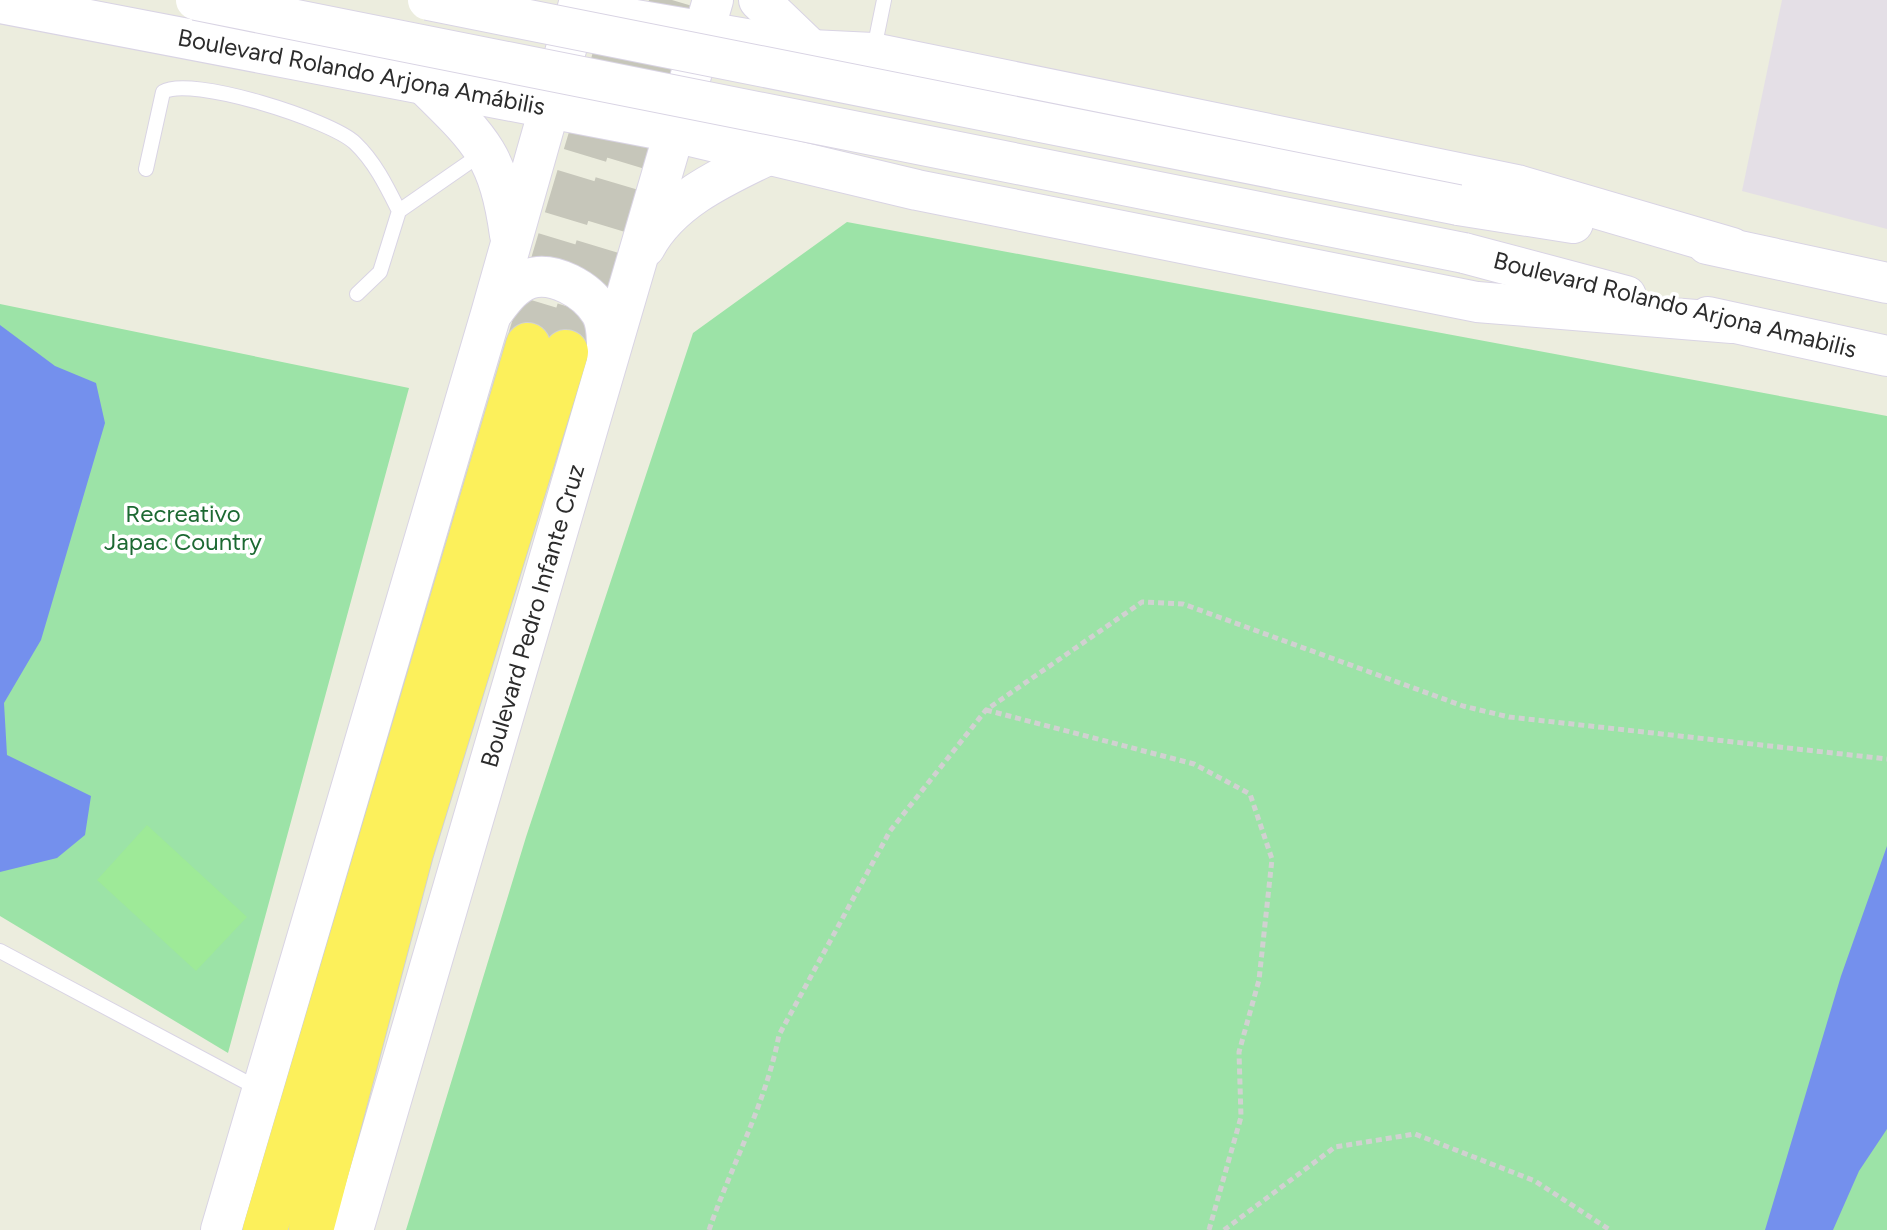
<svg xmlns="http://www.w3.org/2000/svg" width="1887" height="1230" font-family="Figtree,sans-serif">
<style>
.industrial{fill:#e4dfe6}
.green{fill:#9ce3a7}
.pitch{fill:#9eea98}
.water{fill:#7490ed}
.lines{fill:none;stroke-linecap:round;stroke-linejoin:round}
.highway-tunnel{stroke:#c6c6ba;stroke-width:44;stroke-dasharray:44 22;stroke-linecap:butt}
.lane-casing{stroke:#d9d4e4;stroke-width:16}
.secondary-casing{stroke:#d9d4e4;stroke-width:42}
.highway-casing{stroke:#d1d1d1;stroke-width:46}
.path{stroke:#d1d1d1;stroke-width:5;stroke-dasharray:6 4;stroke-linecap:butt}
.lane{stroke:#fff;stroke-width:14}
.secondary{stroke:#fff;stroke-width:40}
.highway{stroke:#fcf05b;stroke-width:44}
.secondary-bridge-casing{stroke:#d9d4e4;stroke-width:42;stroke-linecap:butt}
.secondary-bridge{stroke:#fff;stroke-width:40}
.labels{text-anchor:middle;stroke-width:7;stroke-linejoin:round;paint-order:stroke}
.street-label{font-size:24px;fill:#2c2c2c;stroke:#fff}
.park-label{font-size:24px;fill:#1c6932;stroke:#fff}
</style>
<rect width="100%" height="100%" fill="#ecedde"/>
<!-- industrial -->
<path class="industrial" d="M1782,0H1887V229L1742,191Z"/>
<!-- green -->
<path class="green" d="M847,222L1887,416V1230H406L526,837L693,333Z
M0,304L409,388L228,1053L0,916Z"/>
<!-- pitch -->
<path class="pitch" d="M147,825L247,917L196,971L97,880Z"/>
<!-- water -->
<path class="water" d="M0,325L55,366L96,383L105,423L41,640L4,703L7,755L91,796L85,835L57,858L0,872Z
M1887,846V1129L1859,1171L1833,1230H1765L1841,976Z"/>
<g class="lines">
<!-- highway-tunnel -->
<path class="highway-tunnel" d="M528,345L631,2
M566,352L672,0"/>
<defs>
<path id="lane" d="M874,49L884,0
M146,169L163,92C190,75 331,120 355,143C375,162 387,187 399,211
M357,294L380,272L399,211L484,152
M0,951L261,1090"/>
<g id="secondary">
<path d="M759,0L811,50"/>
<path id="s1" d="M0,3L674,132L917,190L1477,302L1732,323"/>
<path d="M583,11L811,50L873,53L1517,185L1732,248"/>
<path d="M424,84C480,139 499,155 510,235"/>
<path d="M1458,205L1573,223"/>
<path d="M1707,244L1887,283"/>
<path d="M645,247C670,200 724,176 770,154"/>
<path d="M1464,253L1626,296"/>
<path d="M492,313C502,300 512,285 528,279C553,270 587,290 600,311C608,323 607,340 607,354"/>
<path d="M1708,317L1887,356"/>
<path d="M221,1230L491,314L580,0"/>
<path id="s2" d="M353,1230L713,0"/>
</g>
<path id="highway" d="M265,1230L528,345
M311,1230L411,853L566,352"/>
</defs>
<!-- lane casing -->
<use href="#lane" class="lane-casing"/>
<!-- secondary casing -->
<use href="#secondary" class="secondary-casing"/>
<!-- highway casing -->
<use href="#highway" class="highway-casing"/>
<!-- path -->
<path class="path" d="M986,710L1194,764L1250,794L1272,859L1259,980L1239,1052L1241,1117L1209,1230
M709,1230C732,1164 766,1103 779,1035L890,831L986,710L1142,602L1183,604L1463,706L1509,717L1887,759
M1224,1230L1335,1147L1415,1134L1535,1181L1610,1230"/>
<!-- lane -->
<use href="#lane" class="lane"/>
<!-- secondary -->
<use href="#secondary" class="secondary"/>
<!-- highway -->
<use href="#highway" class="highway"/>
<defs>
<path id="secondary-bridge" d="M196,0L1464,253
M428,0L1458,205"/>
</defs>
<!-- secondary-bridge casing -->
<use href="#secondary-bridge" class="secondary-bridge-casing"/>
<!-- secondary-bridge -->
<use href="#secondary-bridge" class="secondary-bridge"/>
</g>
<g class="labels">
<!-- street labels -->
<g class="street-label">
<text dy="8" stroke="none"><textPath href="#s1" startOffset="368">Boulevard Rolando Arjona Amábilis</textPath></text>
<text transform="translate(1675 305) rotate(14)" y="8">Boulevard Rolando Arjona Amabilis</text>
<text dy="8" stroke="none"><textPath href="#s2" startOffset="640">Boulevard Pedro Infante Cruz</textPath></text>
</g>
<!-- park labels -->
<g class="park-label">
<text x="183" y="522">Recreativo<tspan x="183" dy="28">Japac Country</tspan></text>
</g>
</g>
</svg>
